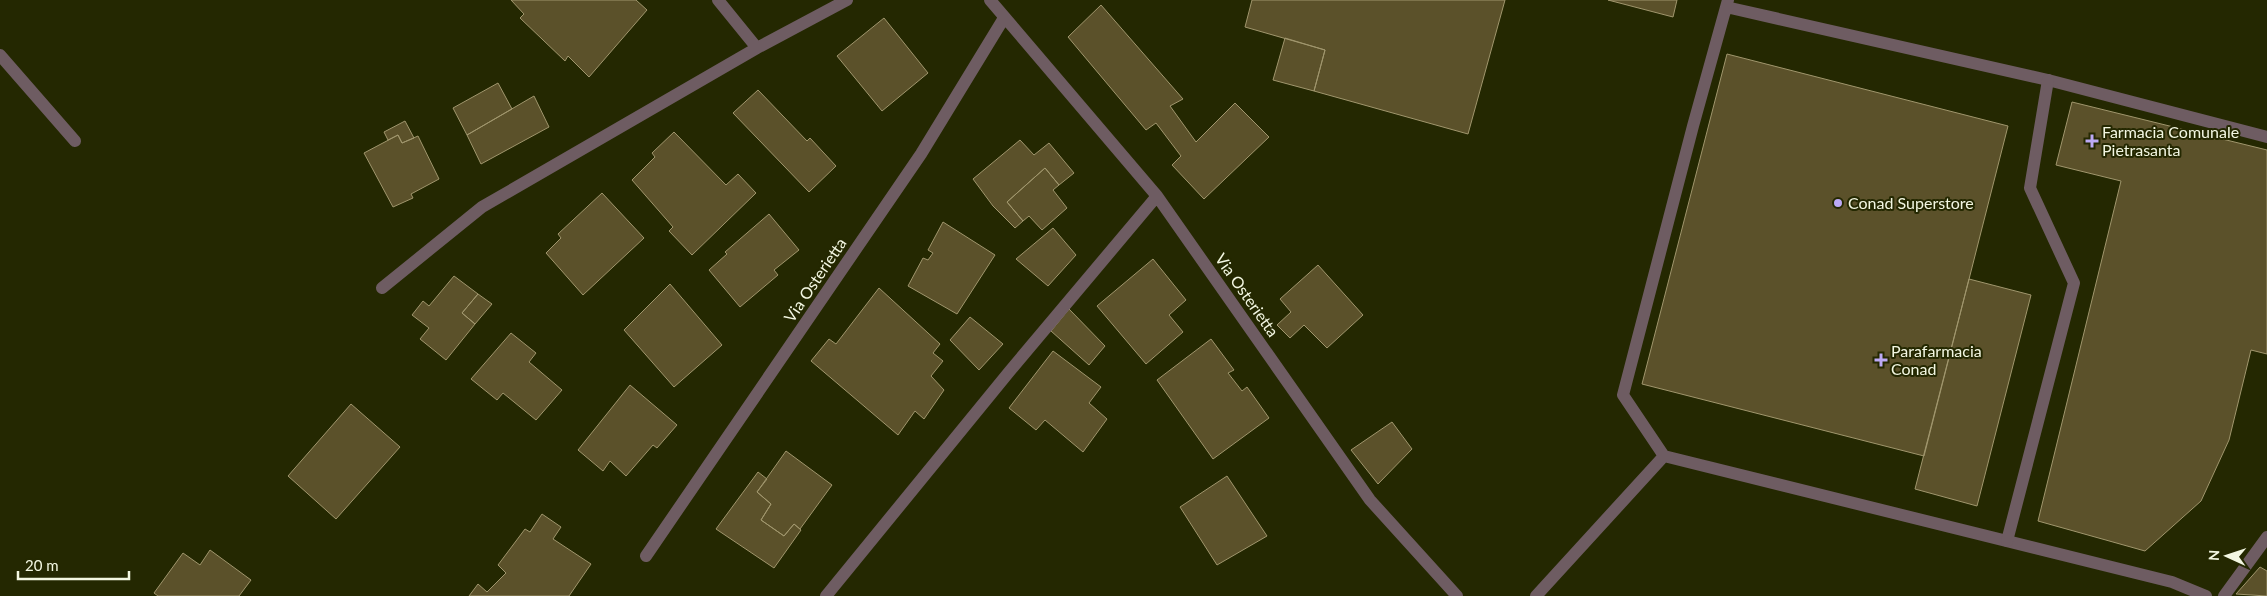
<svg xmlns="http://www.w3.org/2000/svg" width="2267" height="596" font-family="Lato,sans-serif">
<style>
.building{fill:#5b512a;stroke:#a0966d}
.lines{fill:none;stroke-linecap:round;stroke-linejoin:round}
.service{stroke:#6e5c62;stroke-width:12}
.pedestrian{stroke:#6e5c62;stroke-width:12}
.minor{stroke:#6e5c62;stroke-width:12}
.poi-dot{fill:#bca9f5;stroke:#242801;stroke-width:2}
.labels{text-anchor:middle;stroke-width:4;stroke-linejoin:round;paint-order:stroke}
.poi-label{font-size:16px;fill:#f3f7e2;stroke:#242801;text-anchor:start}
.street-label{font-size:16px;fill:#f3f7e2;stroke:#242801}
</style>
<rect width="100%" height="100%" fill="#242801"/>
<!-- building -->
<path class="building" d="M511,0H636L647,10L589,77L568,56L565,61L520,18L524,14Z
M1252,0H1505L1468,134L1314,91L1325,50L1245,27Z
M1608,0H1677L1673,17Z
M1101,5L1183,99L1170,106L1196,142L1235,103L1269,137L1204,199L1172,165L1181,156L1156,123L1146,130L1068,37Z
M884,18L928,73L882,111L837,56Z
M1285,38L1325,50L1314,91L1273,80Z
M1727,54L2008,126L1924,456L1642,384Z
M498,83L512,109L467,135L453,108Z
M758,90L807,141L810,138L836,166L809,192L733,113Z
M534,96L549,127L481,164L467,135Z
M2072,102L2267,150V354L2251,350L2229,440L2201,501L2145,551L2038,521L2121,181L2056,165Z
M405,121L414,138L402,143L398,135L388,140L384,132Z
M674,132L726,185L738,174L756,193L692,255L669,231L673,227L632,180L655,157L652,153Z
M398,135L402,143L418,136L439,179L411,194L413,198L393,207L364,153Z
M1020,140L1034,155L1049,143L1074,173L1059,185L1045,168L1007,202L1023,221L1015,228L993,206L973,179Z
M1045,168L1059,185L1053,190L1067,208L1042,230L1029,216L1023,221L1007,202Z
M602,193L644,238L583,295L546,253L561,238L558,234Z
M769,214L799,250L774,270L778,275L740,307L709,270L727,254L725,252Z
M943,222L995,255L957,314L908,286L923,258L928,260L933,253L928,250Z
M1053,228L1076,255L1048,286L1016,259Z
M1153,259L1186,300L1169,315L1183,332L1146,364L1097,306Z
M1318,265L1363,315L1327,348L1304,325L1290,338L1277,325L1291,312L1280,299Z
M454,276L478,294L462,313L475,324L446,360L420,339L429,328L412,315L423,301L429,306Z
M1969,279L2031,295L1977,506L1915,489Z
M670,284L722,345L674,387L624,330Z
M879,288L940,344L933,353L943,361L931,376L944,390L924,419L915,411L898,435L811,361L829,339L836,344Z
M478,294L492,304L475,324L462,313Z
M1069,309L1105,346L1089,365L1051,331Z
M970,317L1003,344L979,370L950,340Z
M511,333L536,353L529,362L562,390L536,420L503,393L497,400L471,379Z
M1211,339L1234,370L1228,373L1242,391L1247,387L1269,418L1213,459L1157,380Z
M1053,351L1101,387L1089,403L1107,419L1083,452L1045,420L1036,430L1009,408Z
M630,385L677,425L657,448L653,445L626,476L610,461L603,471L578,450Z
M351,404L400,447L336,519L288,476Z
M1392,422L1412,449L1378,484L1351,450Z
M786,451L832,485L800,529L794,524L784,536L761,520L771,504L757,492Z
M758,472L767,479L757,492L771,504L761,520L784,536L794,524L801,530L774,568L716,529Z
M1227,476L1267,536L1217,565L1180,507Z
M542,514L561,527L553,539L591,564L569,596H469L478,584L487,592L506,573L498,565L525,529L530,532Z
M210,550L251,580L239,596H158L154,593L183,553L200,565Z
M2260,567L2267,571V596L2236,594Z"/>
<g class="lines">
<!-- service -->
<path class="service" d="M1726,7L2048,80L2267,137
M0,55L75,141
M1664,456L2172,582L2206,596
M1536,596L1664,456L1623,395L1693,126L1728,0"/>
<!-- pedestrian -->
<path class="pedestrian" d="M2007,541L2074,283L2030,188L2048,80"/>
<!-- minor -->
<path class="minor" d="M718,0L757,48
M990,0L1157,196L1370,500L1457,596
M382,288L482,207L757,48L847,0
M646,556L921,154L1004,18
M826,596L1009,372L1157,196
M2224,596L2267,537"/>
</g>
<!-- markers -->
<g class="poi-dot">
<path d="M2089.5 133.5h5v5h5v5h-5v5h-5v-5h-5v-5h5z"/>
<circle cx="1838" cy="203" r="5"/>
<path d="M1878.5 352.5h5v5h5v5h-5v5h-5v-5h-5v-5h5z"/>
</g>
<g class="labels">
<!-- poi labels -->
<g class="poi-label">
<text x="2102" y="138">Farmacia Comunale<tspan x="2102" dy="18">Pietrasanta</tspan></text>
<text x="1848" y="209">Conad Superstore</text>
<text x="1891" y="357">Parafarmacia<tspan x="1891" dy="18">Conad</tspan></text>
</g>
<!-- street labels -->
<g class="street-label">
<text transform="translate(815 280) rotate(-56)" y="6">Via Osterietta</text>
<text transform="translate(1247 295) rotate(55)" y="6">Via Osterietta</text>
</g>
</g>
<!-- north arrow -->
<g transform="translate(2227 556) rotate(273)" stroke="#242801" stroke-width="4" paint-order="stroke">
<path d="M0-4L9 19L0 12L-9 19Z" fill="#f3f7e2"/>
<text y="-8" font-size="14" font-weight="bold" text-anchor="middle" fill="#f3f7e2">N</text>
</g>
<!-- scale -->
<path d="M18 571v8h111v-8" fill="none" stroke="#f3f7e2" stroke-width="2.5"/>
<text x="25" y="571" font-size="15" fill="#f3f7e2" stroke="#242801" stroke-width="4" paint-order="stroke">20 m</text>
</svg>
